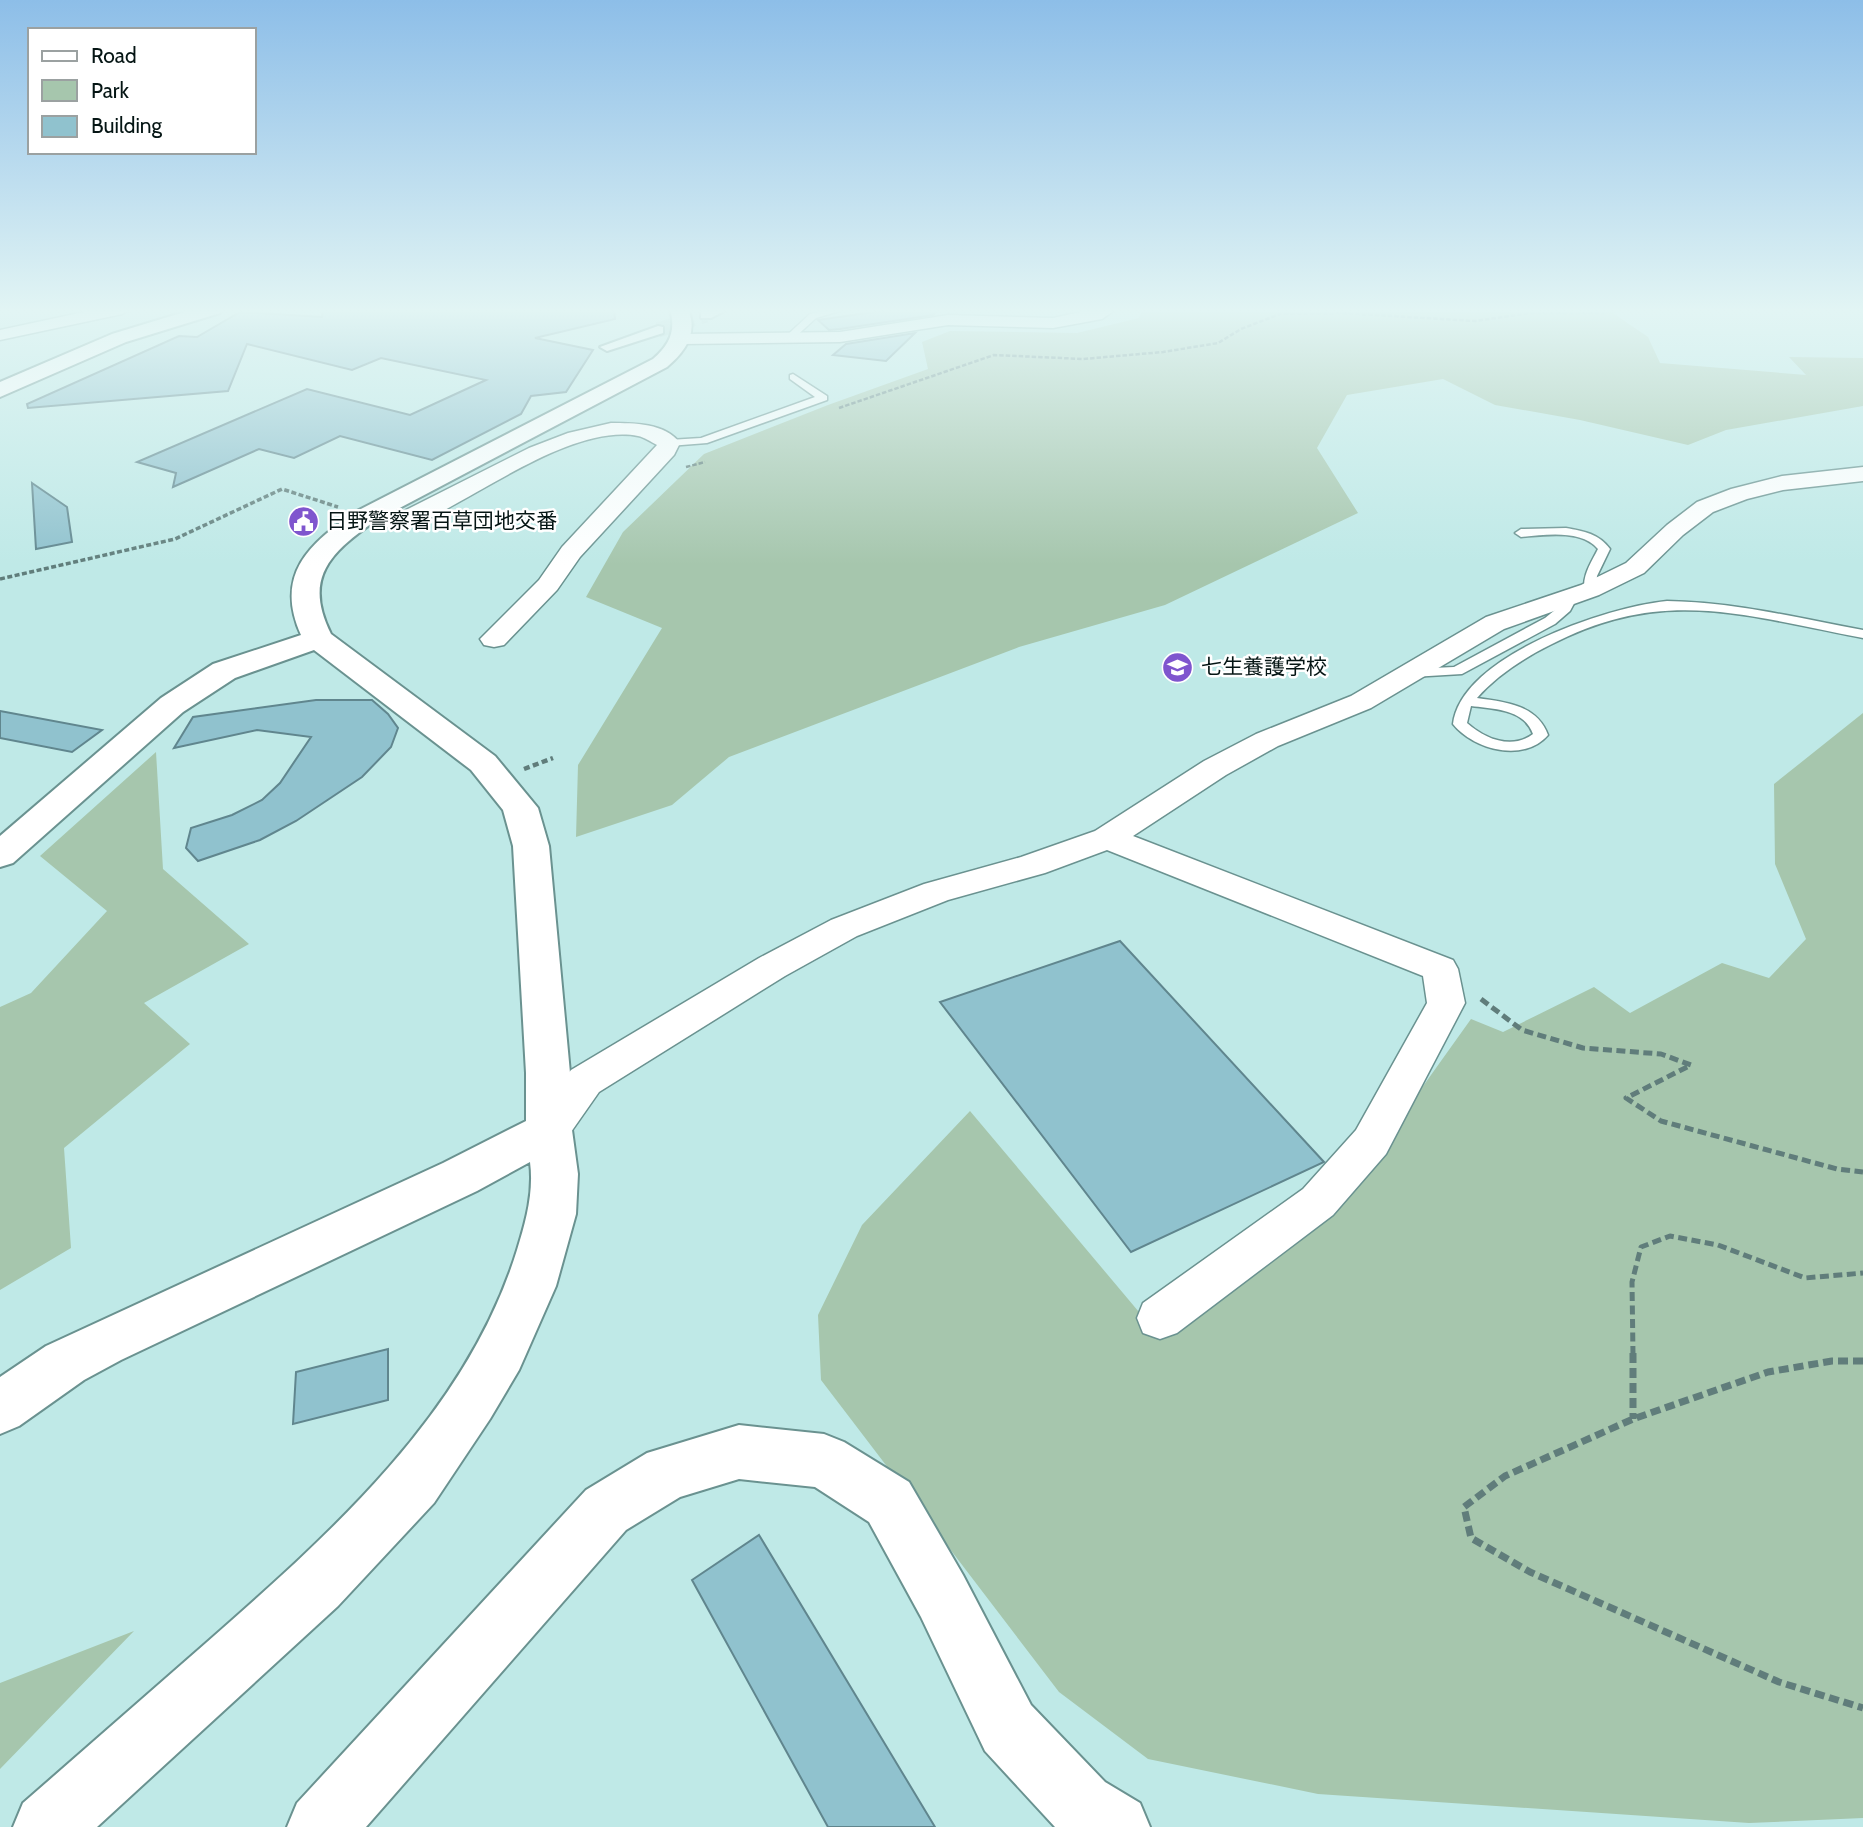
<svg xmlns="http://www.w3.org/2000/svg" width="1863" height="1827" font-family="Cabin,'Noto Sans JP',sans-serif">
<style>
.green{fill:#a6c6ad}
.building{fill:#90c2ce;stroke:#60868e;stroke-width:2}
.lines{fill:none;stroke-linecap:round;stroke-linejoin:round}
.pedestrian-tunnel{stroke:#a3c9c7;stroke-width:15;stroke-dasharray:15 7;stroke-linecap:butt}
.service-casing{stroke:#6a9290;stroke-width:3}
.pedestrian-casing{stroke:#6a9290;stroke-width:4}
.minor-casing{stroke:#6a9290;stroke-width:3}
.tertiary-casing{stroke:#6a9290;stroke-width:4}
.path-far4{stroke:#607d7b;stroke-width:2.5;stroke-dasharray:4.5 2;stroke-linecap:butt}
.path-far3{stroke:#607d7b;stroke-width:3.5;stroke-dasharray:5 2.5;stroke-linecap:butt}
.path-far2{stroke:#607d7b;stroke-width:4.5;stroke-dasharray:6 3.5;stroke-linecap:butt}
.path-far1{stroke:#607d7b;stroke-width:5;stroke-dasharray:9 4.5;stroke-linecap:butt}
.path{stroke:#607d7b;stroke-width:7;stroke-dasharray:10 5;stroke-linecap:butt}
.service{fill:#fff;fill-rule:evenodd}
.pedestrian{fill:#fff;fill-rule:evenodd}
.minor{fill:#fff;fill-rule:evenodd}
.tertiary{fill:#fff;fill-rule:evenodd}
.labels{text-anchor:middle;stroke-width:5;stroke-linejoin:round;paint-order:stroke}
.far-poi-label{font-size:21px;fill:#051514;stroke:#fff;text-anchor:start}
</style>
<rect width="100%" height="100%" fill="#bfe9e7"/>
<!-- green -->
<path class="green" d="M1142,309H1607L1648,337L1660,363L1806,375L1789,357L1863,358V406L1726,430L1688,445L1580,420L1495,405L1443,379L1347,395L1317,448L1358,513L1165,605L1019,647L729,757L672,805L576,837L578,765L662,628L586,597L623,532L704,454L828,405L928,369L922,342L950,331L1077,333L1139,318Z
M1863,713V1818L1749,1823L1318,1794L1148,1759L1059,1692L821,1380L818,1315L862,1225L970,1111L1144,1318L1366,1166L1471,1019L1503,1032L1594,987L1630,1013L1722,963L1769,978L1806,939L1775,864L1774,784Z
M156,752L163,869L249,944L144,1003L190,1044L64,1148L71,1248L0,1290V1007L31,993L107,911L40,856Z
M134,1631L0,1769V1683Z"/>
<!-- building -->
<path class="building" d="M323,309H614L615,319L535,338L593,350L566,392L531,396L521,414L432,460L340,436L294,458L259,449L173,487L176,473L137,462L307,389L410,415L486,380L381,358L352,370L247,344L228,391L28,408L27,404L179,336L197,337L240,312L322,317Z
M895,309H939L933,315L840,329L829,330L818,320Z
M915,333L886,361L833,355L846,344Z
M32,483L67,507L72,542L36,549Z
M316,700H372L388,714L398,728L391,747L362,777L296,821L260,840L198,861L186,848L191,828L232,815L262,800L280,783L311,737L257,730L174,748L193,717Z
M0,711L102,730L72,752L0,738Z
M1120,941L1324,1162L1131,1252L940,1002Z
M388,1349V1400L293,1424L296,1372Z
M759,1535L935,1827H828L692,1580Z"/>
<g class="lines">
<!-- pedestrian-tunnel -->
<path class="pedestrian-tunnel" d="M658,330L706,315"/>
<defs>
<path id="service" d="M832,309H846L816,318L792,340L784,338L810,314Z
M793,374L827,396V400L707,443L669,446L664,443L669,440L701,438L815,397L790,379V375Z
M1566,528C1584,531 1599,534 1610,549L1597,576L1595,593H1585C1581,577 1591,563 1598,549C1581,529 1544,535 1521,537L1515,533L1521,529Z
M1572,592L1578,596L1570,611L1555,624L1462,674L1412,677L1405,673L1412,669L1454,667L1545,618L1560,606L1567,593Z
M1667,601C1734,602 1798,618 1863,630V638C1745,616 1664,585 1550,645C1524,658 1496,676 1477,698C1506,702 1537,705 1548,735C1524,763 1474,750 1453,724C1461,656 1606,607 1667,601ZM1471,706C1494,709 1524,709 1533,734C1512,750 1485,739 1467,723Z"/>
<path id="pedestrian" d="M710,309H728L711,318H701V312Z
M658,326L663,327V333L607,351L600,347Z"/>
<path id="minor" d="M98,309H131L122,314L0,340V330Z
M1094,309H1116L1102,319L1053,328L948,325L840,342L682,344L673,339L682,334L840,332L948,315L1053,318Z
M611,423C634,423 665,423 680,443L674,455L580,557L557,590L504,645L494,647L484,645L480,639L539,580L562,547L657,445C651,442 644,437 638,436C584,425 505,477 459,502C442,511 424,524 405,527C390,530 373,525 358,521L354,516L358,511L366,509L400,513L529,448L568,433Z
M1863,467V481L1783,490L1747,499L1713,512L1683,535L1644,573L1599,595L1504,629L1371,708L1278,746L1226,775L1133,836L1453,960L1458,969L1465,1003L1386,1154L1333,1215L1177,1333L1160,1339L1143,1333L1137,1318L1143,1303L1303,1189L1356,1130L1427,1003L1423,976L1107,850L1045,873L948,900L857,936L785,976L599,1092L564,1142L549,1146L534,1142L528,1130L571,1070L759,958L831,920L924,884L1021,857L1095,831L1204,761L1256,734L1351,696L1486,617L1581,585L1626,563L1667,525L1697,502L1731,489L1782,476Z"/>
<path id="tertiary" d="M194,309H223L220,313L126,342L0,397V382L112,334Z
M670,309H688C698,333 686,351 667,367L375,521C330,553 303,578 331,634L495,756L538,808L549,846L570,1073L572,1130L578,1174L576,1214L556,1286L519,1370L490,1419L434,1503L338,1606L97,1827H13L23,1803C84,1750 145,1696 206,1643C331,1533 467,1413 517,1250C526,1221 534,1192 530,1162L477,1191L121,1360L84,1380L19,1426L0,1434V1377L46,1346L443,1163L526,1121V1073L513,846L503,810L471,770L314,650L235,678L183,712L13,863L0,867V836L161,698L213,664L301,635C274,575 309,543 357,511L653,359C670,344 676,331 670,309Z
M739,1425L824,1434L844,1442L909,1482L963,1575L1031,1705L1105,1782L1140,1803L1150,1827H1055L985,1751L921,1617L869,1522L815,1487L739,1479L680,1497L626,1530L366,1827H287L297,1803L586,1490L647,1453Z"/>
</defs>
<!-- service casing -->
<use href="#service" class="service-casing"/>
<!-- pedestrian casing -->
<use href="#pedestrian" class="pedestrian-casing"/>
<!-- minor casing -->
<use href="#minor" class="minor-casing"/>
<!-- tertiary casing -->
<use href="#tertiary" class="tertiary-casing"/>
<!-- path-far4 -->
<path class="path-far4" d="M839,408L994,355L1083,359L1163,352L1218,343L1241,329L1280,314L1343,313L1475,321L1530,313H1604
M686,467L705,462"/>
<!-- path-far3 -->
<path class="path-far3" d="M0,579L175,539L282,489L338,507"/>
<!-- path-far2 -->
<path class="path-far2" d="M524,769L553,758"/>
<!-- path-far1 -->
<path class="path-far1" d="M1481,999L1522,1030L1583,1048L1661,1054L1691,1065L1626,1098L1661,1121L1837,1169L1863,1172
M1633,1355L1632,1282L1641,1247L1670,1236L1718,1245L1805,1278L1863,1273"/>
<!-- path -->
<path class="path" d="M1633,1353V1419
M1863,1361H1832L1768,1372L1633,1419L1505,1476L1464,1507L1471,1538L1530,1572L1779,1682L1863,1708"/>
<!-- service -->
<use href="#service" class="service"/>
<!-- pedestrian -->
<use href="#pedestrian" class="pedestrian"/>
<!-- minor -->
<use href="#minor" class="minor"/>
<!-- tertiary -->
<use href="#tertiary" class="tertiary"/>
</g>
<!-- sky -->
<linearGradient id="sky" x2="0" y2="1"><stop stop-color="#8dbee8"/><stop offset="0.55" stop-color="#e2f5f4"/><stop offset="1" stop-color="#e2f5f4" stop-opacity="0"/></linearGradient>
<rect width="1863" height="565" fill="url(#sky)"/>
<!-- icons -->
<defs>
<symbol id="civic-disc" viewBox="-11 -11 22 22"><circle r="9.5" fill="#7f55ce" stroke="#fff"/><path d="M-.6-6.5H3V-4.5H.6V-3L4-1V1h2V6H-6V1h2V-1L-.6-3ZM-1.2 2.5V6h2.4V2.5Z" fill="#fff"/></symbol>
<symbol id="school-disc" viewBox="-11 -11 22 22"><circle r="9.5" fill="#7f55ce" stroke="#fff"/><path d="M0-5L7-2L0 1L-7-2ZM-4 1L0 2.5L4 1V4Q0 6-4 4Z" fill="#fff"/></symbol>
</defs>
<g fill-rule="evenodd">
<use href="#civic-disc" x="286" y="504" width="35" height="35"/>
<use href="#school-disc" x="1160" y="650" width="35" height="35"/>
</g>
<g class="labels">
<!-- far-poi labels -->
<g class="far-poi-label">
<text x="326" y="528">日野警察署百草団地交番</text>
<text x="1201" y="674">七生養護学校</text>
</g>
</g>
<!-- legend -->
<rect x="28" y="28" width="228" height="126" fill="#ffffff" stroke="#9ba1a1" stroke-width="2"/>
<rect x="42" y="51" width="35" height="10" fill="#ffffff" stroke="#9ba1a1" stroke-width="2"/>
<text x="91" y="63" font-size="21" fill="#051514">Road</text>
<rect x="42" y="80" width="35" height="21" fill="#a6c6ad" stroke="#9ba1a1" stroke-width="2"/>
<text x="91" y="98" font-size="21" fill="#051514">Park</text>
<rect x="42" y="116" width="35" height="21" fill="#90c2ce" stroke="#9ba1a1" stroke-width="2"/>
<text x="91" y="133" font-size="21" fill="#051514">Building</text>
</svg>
